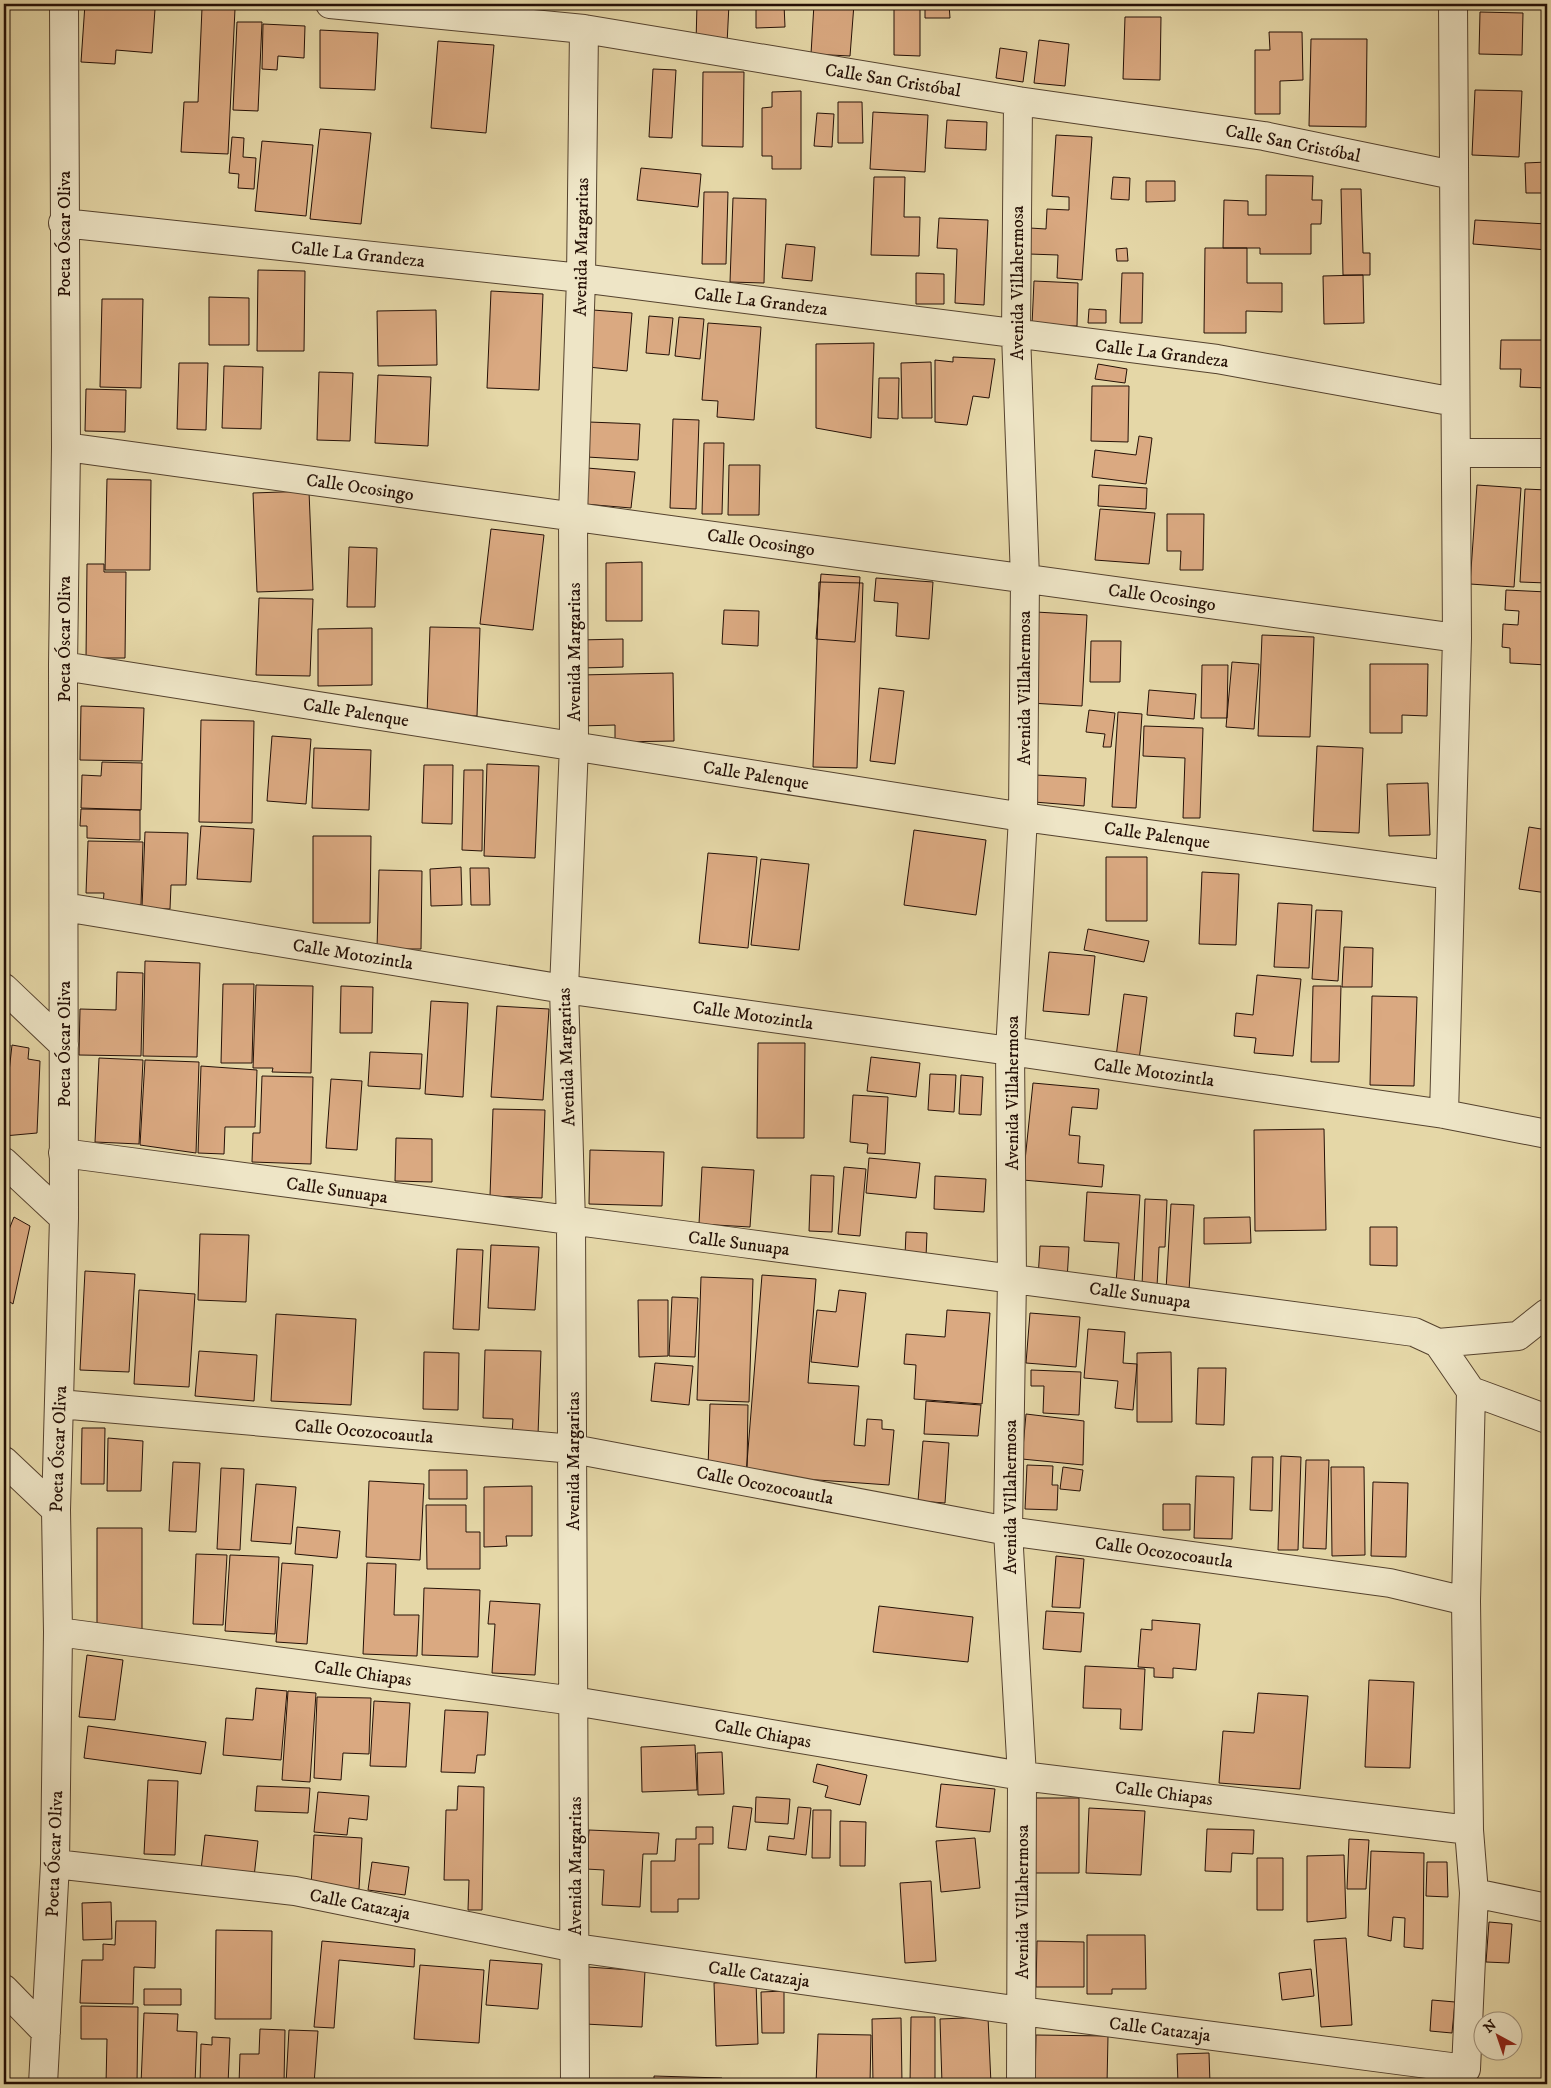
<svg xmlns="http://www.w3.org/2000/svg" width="1551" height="2088" font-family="'IM FELL DW Pica',serif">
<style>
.building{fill:#daa981;stroke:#251006}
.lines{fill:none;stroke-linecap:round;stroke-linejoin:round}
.minor-casing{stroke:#55422e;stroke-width:30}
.minor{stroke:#eee5c6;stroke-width:28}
.labels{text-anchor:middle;stroke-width:4;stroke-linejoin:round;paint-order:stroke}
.street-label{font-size:18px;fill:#251006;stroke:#eee5c6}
</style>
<rect width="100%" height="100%" fill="#e5d7a7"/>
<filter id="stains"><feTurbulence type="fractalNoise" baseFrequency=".004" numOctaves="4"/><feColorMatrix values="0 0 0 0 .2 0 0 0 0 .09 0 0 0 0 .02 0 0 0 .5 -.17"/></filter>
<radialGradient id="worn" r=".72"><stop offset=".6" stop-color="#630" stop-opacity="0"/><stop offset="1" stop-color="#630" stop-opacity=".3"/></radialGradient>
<!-- building -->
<path class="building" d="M85,4H110V6L155,9L152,53L116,50L115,64L81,62Z
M697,4H729L727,44L696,43Z
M756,4H784L785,27L756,28Z
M814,4H854L850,56L811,54Z
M894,4H920V56L894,55Z
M925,4H949L950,18H925Z
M202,8L235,9L228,154L181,152L184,102H198Z
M1480,12L1523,13L1522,55L1479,54Z
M1125,17H1161L1160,80L1123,79Z
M237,22H262L258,111L233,110Z
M263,24L305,26L304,58L278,56L277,70L262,69Z
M320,30L378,33L375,90L320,88Z
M1269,32H1302L1303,80L1280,81V114H1255V50H1270Z
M1311,39H1367L1366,127L1309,126Z
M1039,40L1069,44L1065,86L1034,83Z
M438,41L494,45L486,133L431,128Z
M1000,48L1027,52L1023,82L996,78Z
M653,69L676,70L672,138L649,137Z
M703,72H744L743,147L702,146Z
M1475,90L1522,91L1519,157L1472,155Z
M801,91V169H772V156H762V108L772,107V92Z
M838,102H862L863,143H838Z
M873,112L928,115L925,172L870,169Z
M817,113L834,114L832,147L814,146Z
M947,120L987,122L986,150L945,148Z
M320,129L371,133L361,224L310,219Z
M1056,135L1092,137L1082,280L1057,278L1058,255L1029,254L1030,228L1046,229L1047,209L1069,210V197L1052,196Z
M232,137L244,138L243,157L256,158L254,189L238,188L239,174L229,173Z
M262,141L313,145L306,216L255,211Z
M1547,162V193H1526L1525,163Z
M641,168L701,174L698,207L637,200Z
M1266,175L1313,176L1312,200H1322L1321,224H1311V254H1260V248H1223L1224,200L1248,201V215H1266Z
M874,177H905L904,217H920L919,256L871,255Z
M1113,177L1130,178L1129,200L1111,199Z
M1146,181H1175V201L1146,202Z
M1341,189H1361L1363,253H1370V275H1343Z
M704,192H728L726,264H702Z
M733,198L766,199L764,283L730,282Z
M939,218L988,220L984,305L955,303L957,249L937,248Z
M1475,220L1547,224V250L1473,244Z
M786,244L815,247L812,281L782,278Z
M1127,248L1128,261H1117L1116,249Z
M1205,248H1247V283H1282V312L1246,311V333H1204Z
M258,270L305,271L304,351H257Z
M916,273L944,274V304H916Z
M1122,273H1143L1142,323H1120Z
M1363,275L1364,323L1324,324L1323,276Z
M1034,281L1078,283L1077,326L1032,325Z
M491,291L543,294L539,390L487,388Z
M209,297L249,298V345H209Z
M102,299H143L141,388L100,387Z
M1089,309L1106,310V323H1088Z
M436,310L437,365L378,366L377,311Z
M593,310L632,313L627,371L588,367Z
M649,316L673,318L669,355L646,353Z
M679,317L704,319L700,359L675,356Z
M708,323L761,327L754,420L717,417L718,401L702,400Z
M1501,340H1547V388L1520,387L1521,369H1500Z
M874,343L871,438L816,428V344Z
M953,357L995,359L989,398L973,396L967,425L935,422V360L953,362Z
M931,362L932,418H902L901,363Z
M179,363H208L206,430L177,429Z
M1098,364L1127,369L1125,383L1095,379Z
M224,366L263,367L261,429L222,428Z
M319,372L353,373L350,441L317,440Z
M378,375L431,377L428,446L375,443Z
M879,378H899L898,419L878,418Z
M1092,386H1129L1128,442L1091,441Z
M86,389L126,390L125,432L85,431Z
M673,419L699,420L696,509L670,508Z
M589,422L640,424L638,460L587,457Z
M1139,436L1152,438L1146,484L1092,477L1095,450L1136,455Z
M704,443H724L722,514H702Z
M729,465H760L759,515H728Z
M587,468L635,472L631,508L584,504Z
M107,479L151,480L150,570H105Z
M1099,485L1147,488L1146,509L1098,506Z
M1477,485L1521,488L1514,587L1470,584Z
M1525,489L1547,490V583L1520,582Z
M309,491L313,590L257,592L253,493Z
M1100,509L1155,513L1149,564L1095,560Z
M1167,514H1204L1203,570H1180L1181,551H1167Z
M491,529L544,535L533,630L480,624Z
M349,547L377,548L375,607H347Z
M642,562V621H606V563Z
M87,564H104V572H126L125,658H86Z
M821,574L860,577L855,642L816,639Z
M876,578L933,582L929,639L896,636L898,603L874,601Z
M819,582L863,583L857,768L813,767Z
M1506,590L1547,592V665L1510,663V648L1502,647L1503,624L1518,625L1519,611L1505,610Z
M259,598L313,599L310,676L256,675Z
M724,610L759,611L758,646L722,644Z
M1036,612L1087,615L1082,706L1030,703Z
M430,627L480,628L477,716L427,715Z
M372,628V685L318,686V629Z
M1262,635L1314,637L1310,737L1258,736Z
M623,639V667L580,668L579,640Z
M1091,641H1121L1120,682H1090Z
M1232,662L1259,664L1254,729L1226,727Z
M1370,664H1428L1427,716L1402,715V733H1370Z
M1202,665H1228L1227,718H1201Z
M673,673L674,741L615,742V725L581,726L580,675Z
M879,688L904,691L895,764L870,761Z
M1149,690L1196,694L1194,719L1147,715Z
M81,706L144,708L142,761L80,760Z
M1089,710L1115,713L1111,747H1103L1105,734L1086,732Z
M1118,712L1142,714L1136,808L1112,807Z
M201,720L254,721L252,823L199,822Z
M1144,726L1203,728L1200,818H1183L1185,758L1143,756Z
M272,736L311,739L306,804L267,801Z
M1317,746L1363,748L1359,833L1313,831Z
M314,748L371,750L369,810L312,808Z
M102,762L142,763L141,810L81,808L82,775L101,776Z
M487,764L539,766L535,858L484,856Z
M424,765H453L452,824L422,823Z
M464,770H483L482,851L462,850Z
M1036,775L1086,778L1084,806L1034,802Z
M1428,783L1430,835L1389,836L1387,784Z
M81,809L140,810V840L87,838V826H80Z
M201,826L254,829L251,882L197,879Z
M1529,827L1547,830V893L1519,889Z
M914,830L986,840L976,915L904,905Z
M145,832L188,833L186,885H171L170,909L142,908Z
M313,836H371L370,923H313Z
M88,841L143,842L141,905L103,904L104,893H86Z
M708,853L757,857L748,948L699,943Z
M1106,857H1147V921H1106Z
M761,859L809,864L799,950L751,945Z
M461,867L462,905L431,906L430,869Z
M470,868H489L490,905H471Z
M379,870L422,871L421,949H377Z
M1202,872L1239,874L1236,945L1199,944Z
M1278,903L1312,905L1309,968L1274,967Z
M1316,910L1342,911L1338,981L1312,979Z
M1088,929L1149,941L1144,962L1084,950Z
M1344,947L1373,948L1372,987H1342Z
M1049,952L1095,956L1089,1015L1043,1011Z
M145,961L200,963L197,1057L143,1056Z
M117,972L143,973L141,1056L79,1055L80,1009L116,1010Z
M1257,975L1301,979L1293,1056L1254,1053L1256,1038L1234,1036L1236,1013L1253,1015Z
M223,984H254L252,1063H221Z
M256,985L313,986L311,1073L272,1072L273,1068H253Z
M341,986L373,987L372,1033H340Z
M1313,986H1341L1339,1062H1311Z
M1124,994L1147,997L1139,1060L1116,1057Z
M1372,996L1417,997L1414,1086L1370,1085Z
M431,1001L468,1003L463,1097L425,1094Z
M497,1006L549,1009L543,1100L491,1097Z
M4,1039L10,1045L4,1086Z
M758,1043H805L804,1138H757Z
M12,1045L29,1048L28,1059L40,1061L37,1133L4,1136V1117Z
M370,1052L422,1054L420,1089L368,1086Z
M871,1057L920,1063L916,1097L867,1091Z
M99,1058L143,1060L139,1144L95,1142Z
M145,1060L199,1062L196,1153L140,1145Z
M201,1066L257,1070L255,1127H225L224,1154L198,1153Z
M930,1074L956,1075L954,1112L928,1110Z
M961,1075L983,1077L981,1115L959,1114Z
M262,1076L313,1077L311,1164L252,1162L253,1133H260Z
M331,1079L362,1081L357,1150L326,1148Z
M1033,1083L1099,1089L1097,1109L1072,1107L1069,1135L1080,1136L1078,1163L1104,1165L1102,1187L1023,1180Z
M853,1095L888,1097L885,1154L867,1153L868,1144L850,1142Z
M493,1109L545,1110L542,1198L490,1196Z
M1324,1129L1326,1230L1255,1231L1254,1130Z
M396,1138L432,1139V1182L395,1181Z
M590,1150L664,1152L662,1206L589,1204Z
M869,1158L920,1163L916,1198L866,1193Z
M702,1167L754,1170L750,1227L699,1224Z
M844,1167L866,1169L860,1236L838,1234Z
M811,1175L834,1176L832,1232L809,1231Z
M935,1176L986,1179L984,1212L934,1209Z
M1087,1192L1140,1195L1134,1284L1116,1283L1119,1243L1084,1241Z
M1145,1199L1167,1200L1165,1247H1159L1157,1287H1142Z
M1171,1204L1194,1205L1189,1291L1166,1290Z
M14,1217L30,1226L13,1304L4,1298V1242Z
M1250,1217L1251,1243L1204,1244V1218Z
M1370,1227H1397V1266L1370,1265Z
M906,1232L927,1233L926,1257L905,1256Z
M200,1234L249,1235L246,1302L198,1300Z
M491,1245L539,1247L535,1310L488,1308Z
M1040,1246L1069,1247L1067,1280L1038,1278Z
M457,1249L483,1250L479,1330L453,1329Z
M85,1271L135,1274L129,1372L80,1370Z
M762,1275L816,1279L808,1383L859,1386L854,1445L865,1446L867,1419L882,1420V1429L894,1430L889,1485L746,1475Z
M701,1277L753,1279L749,1402L697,1400Z
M139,1290L195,1294L189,1387L134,1384Z
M839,1290L866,1293L858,1367L811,1362L817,1310L836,1312Z
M672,1297L698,1298L695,1357L669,1356Z
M638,1300H668V1356L639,1357Z
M947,1310L990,1313L982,1404L914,1399L916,1365L904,1364L906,1334L945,1337Z
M1030,1313L1080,1317L1076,1367L1026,1363Z
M276,1314L356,1319L351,1405L271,1401Z
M1088,1329L1125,1332L1123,1363L1137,1364L1133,1410L1115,1408L1118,1381L1084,1378Z
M485,1350L541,1351L538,1435L512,1434L513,1419L483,1418Z
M199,1351L257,1355L254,1401L195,1396Z
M424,1352L459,1353L458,1410L423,1409Z
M1171,1352L1172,1422H1137V1353Z
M655,1363L693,1366L689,1405L651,1401Z
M1198,1368H1226L1224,1425L1196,1424Z
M1031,1370L1081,1372L1079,1415L1043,1413L1044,1386H1031Z
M926,1401L981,1405L978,1436L924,1434Z
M710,1404L748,1405L747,1469L708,1468Z
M1026,1414L1084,1421L1083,1465L1022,1459Z
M82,1428H105L104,1484H81Z
M108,1438L143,1441L141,1491H107Z
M923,1441L949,1443L945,1503L918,1501Z
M1281,1456L1301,1457L1298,1550H1278Z
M1252,1457H1273L1272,1511L1250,1510Z
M1306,1460H1329L1326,1549L1303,1548Z
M173,1462L200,1463L196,1532L169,1531Z
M1027,1465L1053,1466L1052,1485H1058L1057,1510L1025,1509Z
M1063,1467L1083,1470L1080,1491L1060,1489Z
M1331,1467H1364L1365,1555L1332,1556Z
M221,1468L244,1469L240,1550L217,1549Z
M429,1470H467V1499H429Z
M1196,1476L1234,1477L1232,1539L1194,1538Z
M369,1481L424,1484L420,1560L366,1557Z
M1373,1482L1408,1483L1406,1557L1371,1556Z
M256,1484L296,1487L291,1544L251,1541Z
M532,1486V1536H506L507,1546L484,1547V1487Z
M1163,1504H1190V1530H1163Z
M426,1505H466V1532H480V1569H427Z
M297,1527L340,1531L337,1558L295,1554Z
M97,1528H142V1630H97Z
M196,1554L227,1555L223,1625L193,1624Z
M230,1555L279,1557L275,1634L225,1631Z
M1056,1556L1084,1559L1080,1608L1052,1607Z
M282,1563L313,1565L307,1644L276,1642Z
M367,1563L396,1564L394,1615H419L417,1656L363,1654Z
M424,1588L480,1590L478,1657L422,1655Z
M490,1601L540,1604L535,1675L492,1673L495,1624H488Z
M879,1606L973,1617L968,1662L873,1652Z
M1046,1611L1084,1613L1081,1652L1043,1649Z
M1152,1620L1200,1624L1196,1670L1173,1668V1678L1154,1677V1668L1138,1667L1141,1629L1152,1630Z
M87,1655L123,1660L115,1720L79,1717Z
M1085,1666L1145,1669L1142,1730L1120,1729L1121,1709L1083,1708Z
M1369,1680L1414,1682L1410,1768L1365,1767Z
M256,1688L287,1691L281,1760L223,1755L226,1718L253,1720Z
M288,1691L316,1693L310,1782L282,1780Z
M1258,1693L1308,1696L1300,1789L1219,1783L1223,1731L1254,1733Z
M317,1697L371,1698L369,1754L343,1753L341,1780L314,1778Z
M374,1701L410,1703L406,1767L370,1766Z
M445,1710L488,1712L485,1755H477L475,1773L441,1772Z
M88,1726L206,1742L201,1774L84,1758Z
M695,1745L697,1790L642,1792L641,1747Z
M722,1752L724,1794L698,1795L697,1753Z
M817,1764L867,1775L860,1805L825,1797L828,1786L813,1782Z
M148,1780L178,1781L175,1855L144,1854Z
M941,1784L995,1789L990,1832L936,1827Z
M257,1786L310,1788L308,1813L255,1811Z
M458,1786L484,1787L482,1910H468L469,1880H444L446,1810H457Z
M318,1792L369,1796L367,1820L349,1818L347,1835L314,1832Z
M756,1797L790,1799L788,1824L755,1822Z
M1035,1798H1079V1873H1034Z
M733,1806L752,1808L746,1850L728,1848Z
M798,1807L811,1808L806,1855L767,1850L769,1836L794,1839Z
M1089,1808L1145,1811L1141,1875L1086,1873Z
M813,1810H831L830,1858H812Z
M840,1821L866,1822L865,1866H840Z
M696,1827H713V1844H699V1899H678V1912H651V1861H675L676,1839H696Z
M1207,1829L1254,1830L1253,1854L1232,1853L1231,1872L1205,1871Z
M589,1830L659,1833L657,1854H643L640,1907L602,1905L604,1870L586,1869Z
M205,1835L258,1841L254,1877L201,1870Z
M314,1835L362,1838L359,1889L311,1886Z
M975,1838L980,1888L941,1892L936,1841Z
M1349,1839L1369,1840L1366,1889H1347Z
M1371,1851L1424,1853L1423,1949L1404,1947L1405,1918L1393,1917L1391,1941L1368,1936Z
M1344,1855L1346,1918L1307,1922V1856Z
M1257,1858H1283V1910H1257Z
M372,1862L409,1867L405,1895L368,1890Z
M1427,1862H1447L1448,1897L1426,1896Z
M931,1881L936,1961L905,1963L900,1883Z
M111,1902L112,1939L83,1940L82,1903Z
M116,1921H156L155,1968L134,1967L133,2004L80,2003L82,1960H103V1944L115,1945Z
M1489,1922L1512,1924L1509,1963L1486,1962Z
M216,1930L272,1931L271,2019H215Z
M1087,1935H1145L1146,1989H1112V1994H1087Z
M1346,1938L1352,2025L1321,2027L1314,1940Z
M322,1941L415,1949L414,1967L339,1960L334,2028L314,2027Z
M1037,1941L1084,1942V1987H1036Z
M490,1960L542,1964L538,2009L486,2005Z
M420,1965L484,1970L479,2043L414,2039Z
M588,1967L645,1971L642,2027L585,2024Z
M1311,1969L1314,1996L1282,2000L1279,1973Z
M756,1981L758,2044L716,2046L714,1983Z
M144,1989H181V2005H144Z
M784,1991V2033H762L761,1992Z
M1432,2000L1455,2002L1452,2033L1430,2031Z
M81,2006L138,2007L137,2084H106L107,2039H81Z
M144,2013L178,2014L177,2031L197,2032L195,2084H141Z
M911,2017H935V2084H910Z
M988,2017L991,2084H942L940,2019Z
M901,2018L902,2084H873L872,2019Z
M260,2029L285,2030L284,2084H239L240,2054H259Z
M289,2030L318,2031L314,2084H286Z
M818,2034L871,2035L870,2084H816Z
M1036,2035L1108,2036L1107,2084H1035Z
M212,2037L230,2038L228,2084H200L201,2044L212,2045Z
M1209,2053L1210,2084H1178L1177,2054Z
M654,2076L722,2078V2084H654Z"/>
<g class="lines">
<defs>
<path id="minor" d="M330,4L584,29L1018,101L1264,136L1453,175
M1018,101L1016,334L1025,578L1023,817L1010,1051L1012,1277L1008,1531L1022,1776L1021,2084
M63,223L581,278L1217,359L1455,402
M66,447L1457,638
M1456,453H1547
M63,666L1023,817L1450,875
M64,907L564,989L1010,1051L1444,1114L1547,1134
M4,988L64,1045
M1444,1114L1457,638L1453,4
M63,1153C513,1214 964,1271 1414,1332L1438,1343L1471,1391L1547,1419
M4,1162L64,1218
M1438,1343L1518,1336L1547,1313
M59,1404L573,1449L1008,1531L1390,1583L1466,1601
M4,1461L56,1510
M58,1632L574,1701L1022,1776L1469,1830
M55,1864L295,1891L576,1948L1021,2011L1466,2069L1474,1893L1469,1830L1466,1601L1471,1391
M1474,1893L1547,1908
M4,1989L46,2032
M43,2084L55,1864L58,1632L56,1510L64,1218L63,666L66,447L64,4
M575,2084L571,1222L564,989L574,745L573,517L581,278L584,29"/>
</defs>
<!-- minor casing -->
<use href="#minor" class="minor-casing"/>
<!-- minor -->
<use href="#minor" class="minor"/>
</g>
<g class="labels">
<!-- street labels -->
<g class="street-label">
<text transform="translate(893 80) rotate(9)" y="6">Calle San Cristóbal</text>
<text transform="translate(1293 143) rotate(11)" y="6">Calle San Cristóbal</text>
<text transform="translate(64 234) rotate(-90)" y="6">Poeta Óscar Oliva</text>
<text transform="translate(581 247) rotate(-89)" y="6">Avenida Margaritas</text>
<text transform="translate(358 254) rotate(6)" y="6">Calle La Grandeza</text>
<text transform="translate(1017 283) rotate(-90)" y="6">Avenida Villahermosa</text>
<text transform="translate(761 301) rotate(7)" y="6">Calle La Grandeza</text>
<text transform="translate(1162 353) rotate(7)" y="6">Calle La Grandeza</text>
<text transform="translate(360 487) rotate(8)" y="6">Calle Ocosingo</text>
<text transform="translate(761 542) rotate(8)" y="6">Calle Ocosingo</text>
<text transform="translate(1162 597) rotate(8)" y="6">Calle Ocosingo</text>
<text transform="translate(64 639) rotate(-90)" y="6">Poeta Óscar Oliva</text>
<text transform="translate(574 652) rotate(-90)" y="6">Avenida Margaritas</text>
<text transform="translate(1024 688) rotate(-90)" y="6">Avenida Villahermosa</text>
<text transform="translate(356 712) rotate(9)" y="6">Calle Palenque</text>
<text transform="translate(756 775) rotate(9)" y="6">Calle Palenque</text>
<text transform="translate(1157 835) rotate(8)" y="6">Calle Palenque</text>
<text transform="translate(353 954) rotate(9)" y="6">Calle Motozintla</text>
<text transform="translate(753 1015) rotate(8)" y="6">Calle Motozintla</text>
<text transform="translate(64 1044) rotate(-90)" y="6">Poeta Óscar Oliva</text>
<text transform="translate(566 1057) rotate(-92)" y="6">Avenida Margaritas</text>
<text transform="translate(1154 1072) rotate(8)" y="6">Calle Motozintla</text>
<text transform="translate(1012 1093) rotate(-90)" y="6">Avenida Villahermosa</text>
<text transform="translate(337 1190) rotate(8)" y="6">Calle Sunuapa</text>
<text transform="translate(739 1243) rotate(7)" y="6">Calle Sunuapa</text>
<text transform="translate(1140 1295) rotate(8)" y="6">Calle Sunuapa</text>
<text transform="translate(364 1431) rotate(5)" y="6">Calle Ocozocoautla</text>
<text transform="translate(58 1449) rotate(-88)" y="6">Poeta Óscar Oliva</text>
<text transform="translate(573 1461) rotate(-90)" y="6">Avenida Margaritas</text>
<text transform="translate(765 1485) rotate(11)" y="6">Calle Ocozocoautla</text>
<text transform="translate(1010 1497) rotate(-90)" y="6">Avenida Villahermosa</text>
<text transform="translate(1164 1552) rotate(8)" y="6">Calle Ocozocoautla</text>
<text transform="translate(363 1673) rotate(8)" y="6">Calle Chiapas</text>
<text transform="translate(763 1733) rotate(10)" y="6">Calle Chiapas</text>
<text transform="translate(1164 1793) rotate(7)" y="6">Calle Chiapas</text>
<text transform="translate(54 1854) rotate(-88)" y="6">Poeta Óscar Oliva</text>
<text transform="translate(575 1866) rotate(-90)" y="6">Avenida Margaritas</text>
<text transform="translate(1022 1902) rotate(-90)" y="6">Avenida Villahermosa</text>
<text transform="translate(360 1904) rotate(11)" y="6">Calle Catazaja</text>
<text transform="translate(759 1974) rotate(8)" y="6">Calle Catazaja</text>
<text transform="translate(1160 2029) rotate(7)" y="6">Calle Catazaja</text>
</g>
</g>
<!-- margin -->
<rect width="1551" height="2088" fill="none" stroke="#e5d7a7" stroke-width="20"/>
<rect x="5" y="5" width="1541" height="2078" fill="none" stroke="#251006" stroke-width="2.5"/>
<rect x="10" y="10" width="1531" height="2068" fill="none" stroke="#251006"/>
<!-- north arrow -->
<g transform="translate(1498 2036) rotate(320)"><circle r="24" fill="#eee5c6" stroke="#9e9079"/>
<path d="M0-4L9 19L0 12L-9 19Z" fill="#8f2418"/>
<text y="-8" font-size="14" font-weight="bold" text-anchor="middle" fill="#251006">N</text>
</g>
<rect width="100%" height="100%" filter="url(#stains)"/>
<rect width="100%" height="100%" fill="url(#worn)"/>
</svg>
